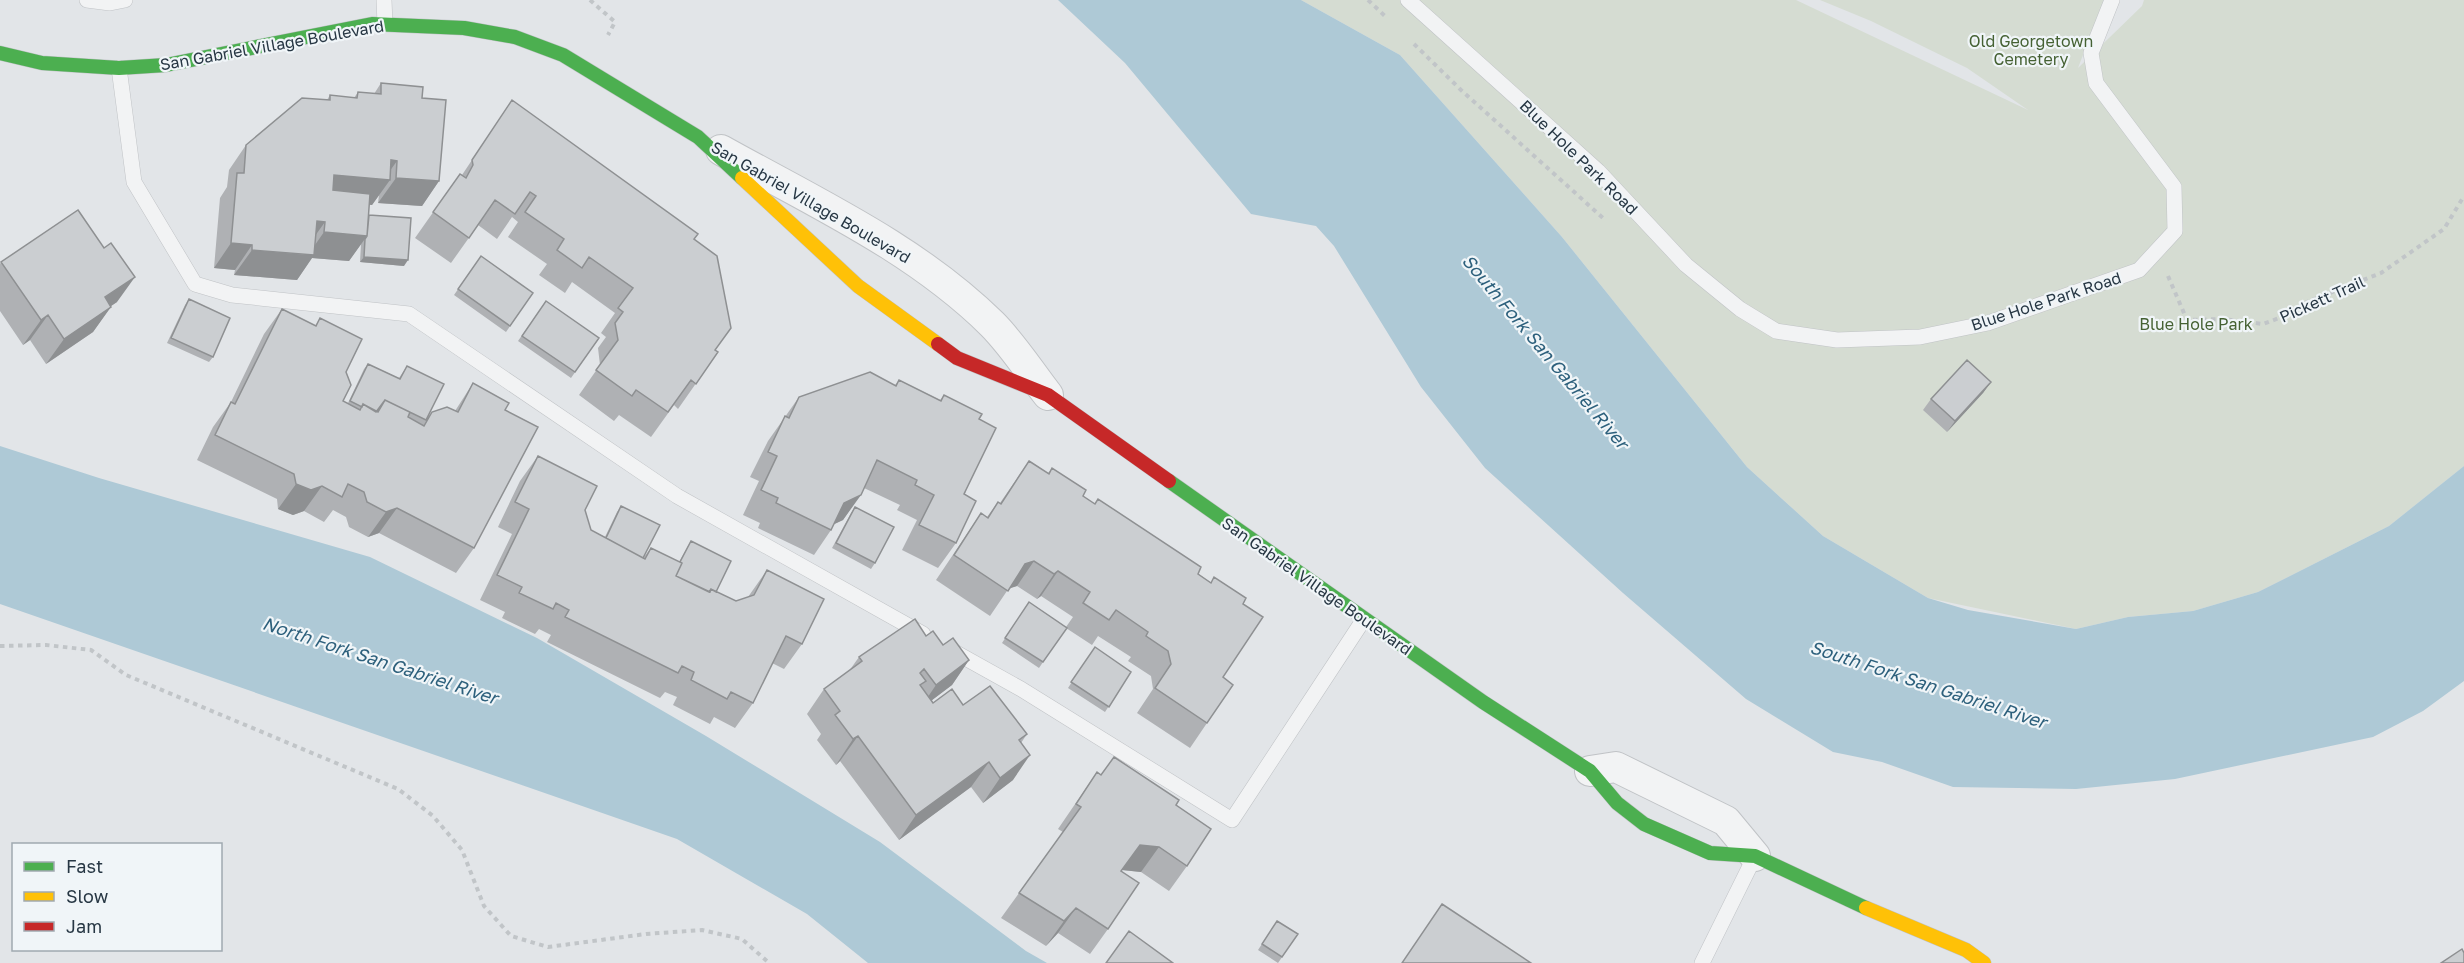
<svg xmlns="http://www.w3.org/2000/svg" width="2464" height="963" font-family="'Golos Text',sans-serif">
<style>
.green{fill:#d5dcd2}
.water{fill:#aec9d6}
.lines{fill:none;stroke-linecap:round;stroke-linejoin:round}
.lane-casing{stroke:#c0c3c6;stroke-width:16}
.street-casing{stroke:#c0c3c6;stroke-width:32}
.fast-casing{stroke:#c0c3c6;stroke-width:15}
.slow-casing{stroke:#c0c3c6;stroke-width:15}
.jam-casing{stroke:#c0c3c6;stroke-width:15}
.path{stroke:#c1c5c8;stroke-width:4;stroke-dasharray:4.5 4.5;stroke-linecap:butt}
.lane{stroke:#f2f3f4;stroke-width:15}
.street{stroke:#f2f3f4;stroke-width:30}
.fast{stroke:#4caf50;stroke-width:14}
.slow{stroke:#ffc107;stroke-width:14}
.jam{stroke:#c62828;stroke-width:14}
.wall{fill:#afb1b4}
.shaded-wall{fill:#8e9092}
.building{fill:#cbced1;stroke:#8e9092;stroke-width:1.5}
.labels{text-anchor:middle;stroke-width:4.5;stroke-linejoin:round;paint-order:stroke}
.park-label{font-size:16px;fill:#456133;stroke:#f0f5f8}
.street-label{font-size:16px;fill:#273744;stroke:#f0f5f8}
.water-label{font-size:18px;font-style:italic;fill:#2d607c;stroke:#f0f5f8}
</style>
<rect width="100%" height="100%" fill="#e2e5e8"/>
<!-- green -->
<path class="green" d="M1301,0H1796L2028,110L1967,68L1871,21L1820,0H2104L2078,68L2142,6L2144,0H2464V466L2389,526L2258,592L2193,611L2128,617L2076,629L1928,598L1823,536L1747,467L1562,237L1400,55Z"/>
<!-- water -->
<path class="water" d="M1058,0H1301L1400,55L1562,237L1747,467L1823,536L1928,598L1968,610L2076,629L2128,617L2193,611L2258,592L2389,526L2464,466V681L2423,711L2373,737L2175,779L2076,789L1953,787L1882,762L1833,752L1746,699L1623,593L1485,468L1421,387L1334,246L1316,226L1251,214L1125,63Z
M0,446L99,478L370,557L537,638L706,736L880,842L1026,951L1047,963H868L807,914L677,839L0,604Z"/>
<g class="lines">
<defs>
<path id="lane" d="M87,0L110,3L125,0
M384,0L385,24
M1408,0L1598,171L1686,265L1740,309L1776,331L1837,340L1920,337L1988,323L2139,270L2175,231L2174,187L2096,83L2091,53L2112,0
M119,68L134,182L195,284L232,295L409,314L677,496L923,634
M951,650L1021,689L1232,820L1364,619
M1702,963L1755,856"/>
<path id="street" d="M721,150C814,202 915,248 992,324C1013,345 1030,372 1048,395
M1590,771L1616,767L1726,821L1755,856"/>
<path id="fast" d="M0,53L42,63L119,68L166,65L372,24L464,28L515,37L563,55L698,137L742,178
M1169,481L1483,702L1590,771L1617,803L1644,824L1710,853L1755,856L1866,908"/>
<path id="slow" d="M742,178L858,286L938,344
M1866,908L1966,950L1984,963"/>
<path id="jam" d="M938,344L957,358L1048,395L1169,481"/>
</defs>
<!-- lane casing -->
<use href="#lane" class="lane-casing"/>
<!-- street casing -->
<use href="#street" class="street-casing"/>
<!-- fast casing -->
<use href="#fast" class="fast-casing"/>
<!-- slow casing -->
<use href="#slow" class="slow-casing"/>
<!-- jam casing -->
<use href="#jam" class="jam-casing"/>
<!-- path -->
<path class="path" d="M590,0L615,22L608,35
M1368,0L1385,16
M1414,44L1461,90L1603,218
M2168,276L2187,320L2224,319L2263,324L2282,317L2307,302L2381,273L2444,229L2464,196
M0,646L46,645L91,650L126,675L398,789L433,816L462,850L484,906L511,936L548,947L646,934L702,930L742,939L769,963"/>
<!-- lane -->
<use href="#lane" class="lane"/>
<!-- street -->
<use href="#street" class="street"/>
<!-- fast -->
<use href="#fast" class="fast"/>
<!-- slow -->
<use href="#slow" class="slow"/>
<!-- jam -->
<use href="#jam" class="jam"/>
</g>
<!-- wall -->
<path class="wall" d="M381,83L422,98L439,181L422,206L378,203L379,195L372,205L369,204V215L404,266L360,262L361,244L349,261L312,258L297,280L234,275L235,270L214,268L220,198L227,187L229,170L246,145L327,100L330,95L354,98L358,92L374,94Z
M512,100L694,239L715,350L718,352L678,409L674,405L651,437L619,415L614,421L579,395L600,365L598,348L606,337L601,333L615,313L572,282L565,293L539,275L547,264L508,237L518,222L512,217L497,239L478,225L451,263L415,238L460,174L462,175Z
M481,256L533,293L506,332L454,295Z
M1,262L117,302L111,306L93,332L46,364L30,340L23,345L0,311V264Z
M189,299L213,357L209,362L167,343L185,305Z
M546,301L599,338L571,378L518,341Z
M282,309L315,326L320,318L346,372L343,401L348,403L364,369L368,364L399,378L407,366L428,418L432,412L455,411L473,383L505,410L474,548L456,573L379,533L368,537L349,527L346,517L333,510L324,522L304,511L293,515L278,509L277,499L197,460L213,427L231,402L264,334Z
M899,380L940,400L944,395L979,419L956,543L938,568L902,550L917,520L897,510L900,505L864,488L843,520L834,524L831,530L814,555L758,528L760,523L743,515L759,481L750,477L768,441L799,397L895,385Z
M1991,382L1983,393L1947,432L1923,410L1931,399Z
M538,456L585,510L591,530L605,537L617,512L621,506L643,558L651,548L679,562L691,541L716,592L736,601L748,597L767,570L802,644L784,669L772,663L753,703L735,728L714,717L710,724L673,705L677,697L665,692L660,698L547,642L551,635L539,629L535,634L502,618L505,612L480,600L512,534L498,527L520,481Z
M1029,461L1048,473L1052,468L1083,496L1243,604L1223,677L1207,723L1190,748L1137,713L1153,689L1151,676L1128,661L1131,657L1098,636L1092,645L1066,628L1039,668L1002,643L1029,602L1066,627L1073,617L1041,596L1037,599L1017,586L1009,588L990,616L936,580L981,513L987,517L998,502L1000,503Z
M855,507L875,563L871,569L832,548L851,513Z
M926,636L969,660L952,685L932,700L933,703L963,705L1027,734L1021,743L1013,780L983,803L971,787L899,840L840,761L836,765L817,740L821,734L807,714L824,689L849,671L859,657Z
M1095,647L1131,672L1105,712L1068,688Z
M1097,772L1101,775L1176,805L1187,866L1169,891L1141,872L1122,870L1108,929L1090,954L1058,933L1046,946L1001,918L1063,832L1058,829Z
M1277,921L1298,934L1278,963L1258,950Z"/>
<!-- shaded-wall -->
<path class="shaded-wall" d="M391,160L397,161L384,179L390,180L372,205L317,200L334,175Z
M396,178L439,181L422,206L378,203Z
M317,221L325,222L307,247Z
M324,232L367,236L349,261L312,258L297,280L234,275L252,250L308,255Z
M231,243L252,245L235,270L214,268Z
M364,257L408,260L404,266L360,262Z
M135,277L117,302L87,322L105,297Z
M111,307L93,332L46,364L64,339Z
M48,315L30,340L23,345L41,320Z
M1991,382L1983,393L1947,432L1955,421Z
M296,484L322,486L304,511L293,515L278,509Z
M861,495L843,520L826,528L844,503Z
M397,508L379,533L368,537L386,512Z
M1034,561L1017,586L1008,589L1025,564Z
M1058,571L1041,596L1037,599L1054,574Z
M969,660L952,685L919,710L936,685Z
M858,736L840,761L836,765L853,739Z
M1030,755L1013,780L983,803L1000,778Z
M989,762L971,787L899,840L916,815Z
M1140,845L1159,847L1141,872L1122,870L1103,896Z
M1076,908L1058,933L1046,946L1064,921Z"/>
<!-- building -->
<path class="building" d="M381,83L423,87L422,98L446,100L439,181L396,178L397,161L391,160L390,180L334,175L333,190L370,194L367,236L324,232L325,222L317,221L314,255L252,250V245L231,243L237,173H244L246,145L302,98L330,100V95L357,98L358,92L381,94Z
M512,100L698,234L694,239L717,256L731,328L715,350L718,352L696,384L691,380L668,412L636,390L632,396L596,370L618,340L615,323L623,312L618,308L633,288L589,257L582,268L557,250L564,239L525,212L536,196L530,192L515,214L495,200L469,238L433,212L460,174L466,178L473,165L472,160Z
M78,210L104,248L111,243L135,277L105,297L111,307L64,339L48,315L41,320L1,262Z
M369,215L411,218L408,260L364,257L365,239L367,236Z
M481,256L533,293L510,326L458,289Z
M189,299L230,318L213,357L171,338Z
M546,301L599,338L575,372L522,336Z
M282,309L316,326L320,318L362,339L346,372L351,385L343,401L360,410L363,404L378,412L385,400L410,412L408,417L424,426L432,412L447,407L458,412L473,383L509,403L505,410L538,427L474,548L397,508L386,512L367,502L364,492L348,484L342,497L322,486L311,490L296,484L294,474L215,435L231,402L235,404Z
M1967,360L1991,382L1955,421L1931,399Z
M368,364L400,379L407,366L444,384L426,420L385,400L376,412L363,404L362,407L350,401Z
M870,372L896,386L899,380L941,401L944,395L982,414L979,419L996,428L964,494L976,501L956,543L919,525L934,495L915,485L917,480L877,460L861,495L844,503L831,530L776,503L778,498L761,490L777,456L768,452L785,416L789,418L799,397Z
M538,456L597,486L585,510L591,530L645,559L651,548L682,563L676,576L710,592L711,589L736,601L754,595L767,570L824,599L802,644L786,636L753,703L731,692L727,699L691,680L694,672L682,666L678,673L565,617L569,610L556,603L553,609L519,593L522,587L497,575L529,509L515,502Z
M1029,461L1049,474L1052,468L1086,490L1083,496L1095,504L1098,499L1201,567L1198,574L1211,583L1214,577L1246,598L1243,604L1263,617L1223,677L1233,685L1207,723L1155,688L1171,664L1168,651L1146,636L1148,632L1116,610L1109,620L1083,603L1090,592L1058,571L1054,574L1034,561L1025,564L1008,591L954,555L981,513L988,518L998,502L1001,504Z
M621,506L660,525L643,558L606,538Z
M855,507L894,527L875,563L836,543Z
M691,541L731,561L716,592L711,589L709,592L676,576L682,563L680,562Z
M1029,602L1067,628L1043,662L1005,638Z
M915,619L926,636L933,631L943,645L953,638L969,660L936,685L924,669L920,673L926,681L920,685L933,703L952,689L963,705L990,686L1027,734L1019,740L1030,755L1000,778L989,762L916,815L858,736L853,739L835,715L840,711L824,689L862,661L859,657Z
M1095,647L1131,672L1109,707L1071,682Z
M1114,757L1179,800L1176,805L1211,829L1187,866L1159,847L1140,845L1121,871L1139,883L1108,929L1076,908L1064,921L1019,893L1081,807L1076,804L1097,772L1101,775Z
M1442,904L1531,963H1402Z
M1277,921L1298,934L1282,957L1262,944Z
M1129,931L1173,963H1106Z
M2462,949L2464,953V963H2441Z"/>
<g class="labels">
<!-- park labels -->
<g class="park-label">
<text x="2031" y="47">Old Georgetown<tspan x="2031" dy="18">Cemetery</tspan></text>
<text x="2196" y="330">Blue Hole Park</text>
</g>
<!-- street labels -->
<g class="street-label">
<text transform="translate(272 45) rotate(-10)" y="6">San Gabriel Village Boulevard</text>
<text transform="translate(1579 157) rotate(44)" y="6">Blue Hole Park Road</text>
<text transform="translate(811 202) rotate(30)" y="6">San Gabriel Village Boulevard</text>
<text transform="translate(2322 299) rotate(-24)" y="6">Pickett Trail</text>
<text transform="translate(2046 301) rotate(-18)" y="6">Blue Hole Park Road</text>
<text transform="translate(1317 586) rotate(35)" y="6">San Gabriel Village Boulevard</text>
</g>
<!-- water labels -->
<g class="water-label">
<text transform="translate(1545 352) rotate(50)" y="6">South Fork San Gabriel River</text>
<text transform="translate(380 661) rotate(18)" y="6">North Fork San Gabriel River</text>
<text transform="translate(1928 685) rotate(18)" y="6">South Fork San Gabriel River</text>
</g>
</g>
<!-- legend -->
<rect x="12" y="843" width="210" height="108" fill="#f0f5f8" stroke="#a0a9b0" stroke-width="1.5"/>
<rect x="24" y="862" width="30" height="9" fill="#4caf50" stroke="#a0a9b0" stroke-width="1.5"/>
<text x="66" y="873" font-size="18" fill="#273744">Fast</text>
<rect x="24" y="892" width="30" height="9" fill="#ffc107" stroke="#a0a9b0" stroke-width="1.5"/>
<text x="66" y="903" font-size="18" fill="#273744">Slow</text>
<rect x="24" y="922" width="30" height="9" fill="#c62828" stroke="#a0a9b0" stroke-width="1.5"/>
<text x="66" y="933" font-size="18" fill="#273744">Jam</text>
</svg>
